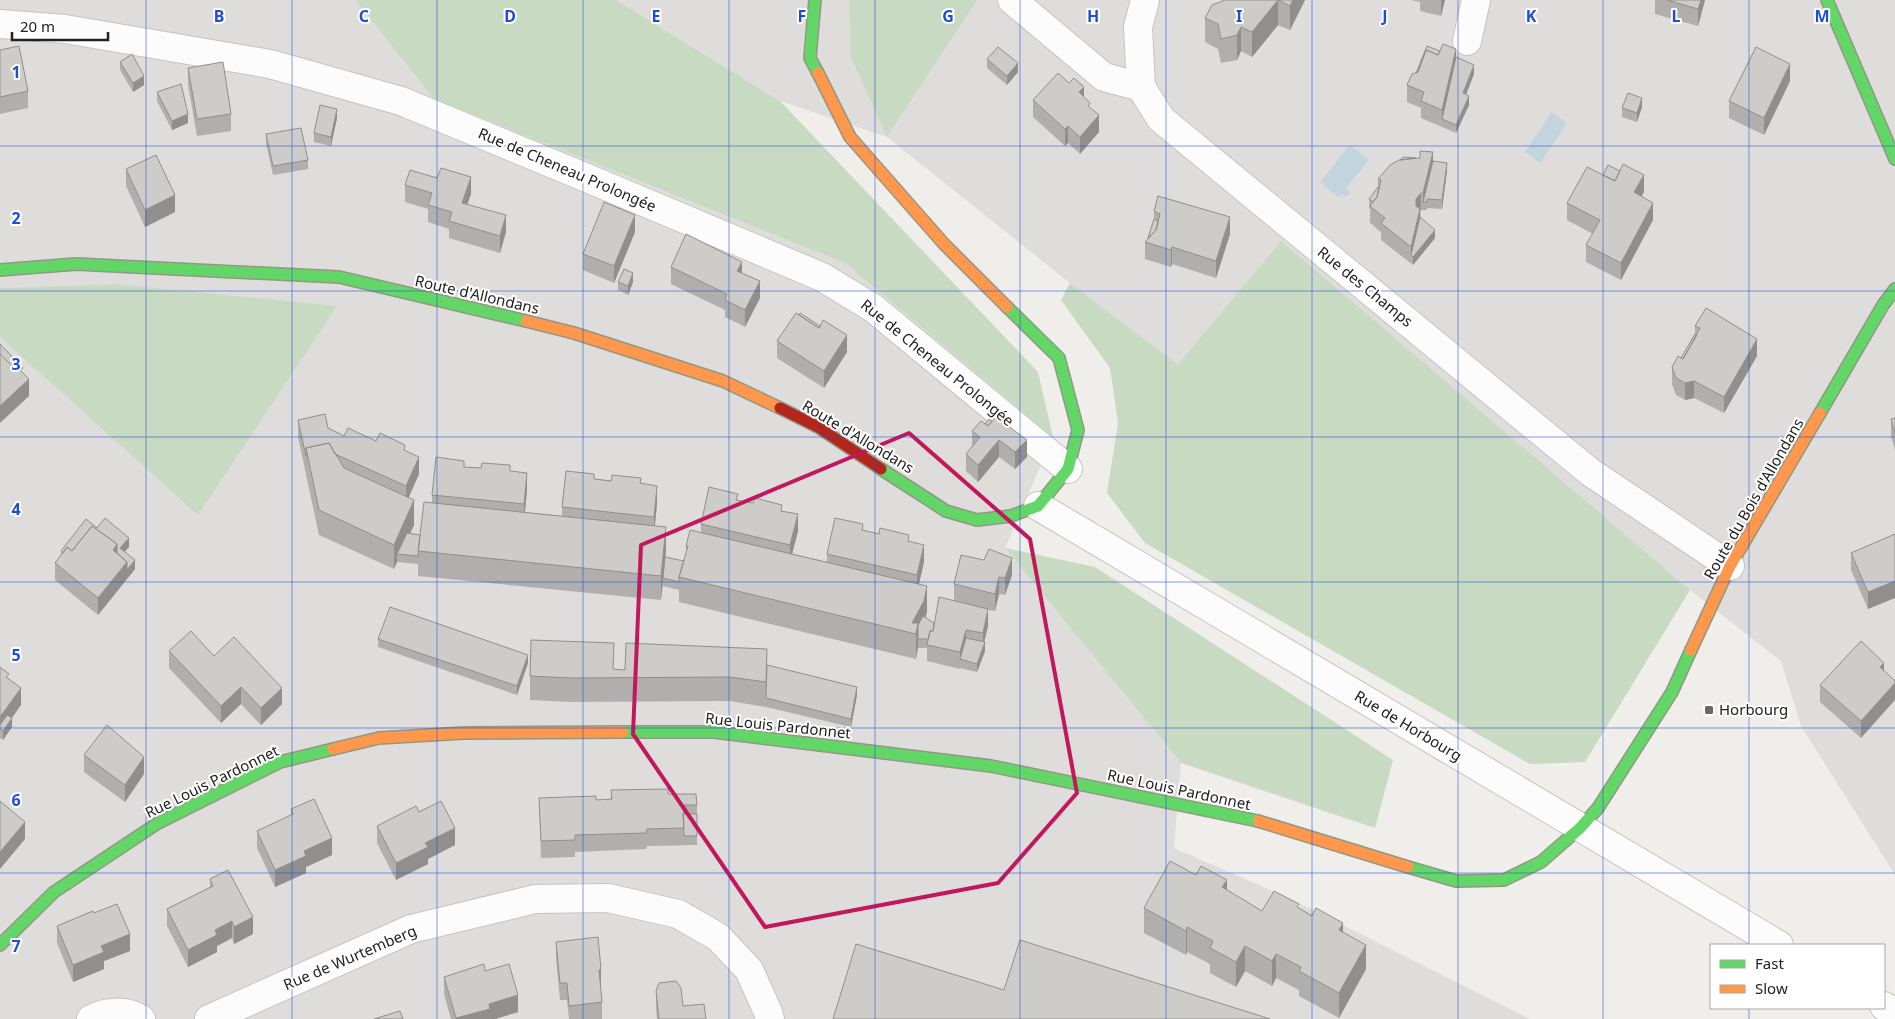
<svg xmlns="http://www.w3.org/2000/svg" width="1895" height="1019" font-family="'Noto Sans',sans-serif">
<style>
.residential{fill:#dedddb}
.forest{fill:#c8dac2}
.water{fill:#c2d4dd}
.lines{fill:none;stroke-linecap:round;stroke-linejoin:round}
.street-casing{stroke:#c5c4c2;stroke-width:30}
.fast-casing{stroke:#939784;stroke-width:14}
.slow-casing{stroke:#939784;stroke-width:14}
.jam-casing{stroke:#939784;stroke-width:14}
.street{stroke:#fdfcfc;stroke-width:28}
.fast{stroke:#63d668;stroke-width:11}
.slow{stroke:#ff974d;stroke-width:11}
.jam{stroke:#b3261e;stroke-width:11}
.wall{fill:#b0afad}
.shaded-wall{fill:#908f8d}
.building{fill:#cdccc9;stroke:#908f8d}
.marked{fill:none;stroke:#c2185b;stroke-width:4;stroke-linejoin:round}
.grid{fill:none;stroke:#1d4ed8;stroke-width:1;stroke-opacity:0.55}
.poi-dot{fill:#696967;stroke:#fff;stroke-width:2}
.labels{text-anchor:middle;stroke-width:4;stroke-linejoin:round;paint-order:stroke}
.street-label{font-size:15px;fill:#212121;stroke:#fff}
.poi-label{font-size:15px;fill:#212121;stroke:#fff;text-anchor:start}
.grid-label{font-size:16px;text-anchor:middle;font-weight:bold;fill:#1d4ed8;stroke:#fff;stroke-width:4;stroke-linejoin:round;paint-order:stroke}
</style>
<rect width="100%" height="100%" fill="#efeeea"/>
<!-- residential -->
<path class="residential" d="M0,0H355L434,99L845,263L1053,437L1005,548L1181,763L1174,848L1293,900L1530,1019H0V337L198,514L115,284L0,288Z
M616,0H1895V875L1801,726L1781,661L1690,590L1281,242L1178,364L1070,283L887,137L780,101Z"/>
<!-- forest -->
<path class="forest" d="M355,0H616L780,101L1038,372L1053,437L845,263L434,99Z
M849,0H977L887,137L851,57Z
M1281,241L1690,590L1585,762L1530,764L1145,543L1107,493L1118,423L1110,368L1061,300L1070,283L1178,364Z
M115,284L337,306L198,515L0,337V288Z
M1005,548L1095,567L1393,760L1375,828L1181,763Z"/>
<!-- water -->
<path class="water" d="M1552,112L1567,123L1540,163L1525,152Z
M1350,145L1369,160L1346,188L1350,192L1346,197L1342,194L1339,197L1320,182Z"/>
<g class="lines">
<defs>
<path id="street" d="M1012,0L1104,77L1141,87L1161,119L1590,472L1730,566
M0,24L65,29L270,64L401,101L587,178L822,277L873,308L1068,469
M1467,41L1476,0
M1141,87L1138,27L1145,0
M1038,506L1779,945
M1884,1006L1895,1013
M91,1019C106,1011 126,1010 141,1019
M209,1019L411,929L535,899L608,898L678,914L718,937L749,970L768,1012L770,1019"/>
<path id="fast" d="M815,0L810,58L818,73
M1827,0L1895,159
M0,270L76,264L339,277L526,321
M1820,413L1883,305L1895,289
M881,469L946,511L977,520L1011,516L1038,506L1068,469L1078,430L1059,358L1007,307
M623,732H714L991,766L1258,821
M1408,867L1456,881L1504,880L1541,862L1580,828L1598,808L1672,692L1691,650
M0,945L54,892L158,823L280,762L333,749"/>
<path id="slow" d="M818,73L850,137L944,244L1007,307
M526,321L574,333L723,381L780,408
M1691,650L1730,566L1820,413
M333,749L379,738L464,733L623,732
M1258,821L1408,867"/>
<path id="jam" d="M780,408L818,427L881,469"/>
</defs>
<!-- street casing -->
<use href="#street" class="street-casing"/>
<!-- fast casing -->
<use href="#fast" class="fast-casing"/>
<!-- slow casing -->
<use href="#slow" class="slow-casing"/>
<!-- jam casing -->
<use href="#jam" class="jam-casing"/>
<!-- street -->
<use href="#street" class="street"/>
<!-- fast -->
<use href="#fast" class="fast"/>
<!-- slow -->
<use href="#slow" class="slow"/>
<!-- jam -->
<use href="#jam" class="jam"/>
</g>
<!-- wall -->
<path class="wall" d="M1305,0L1290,30L1278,25L1252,57L1241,51L1237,60L1221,63L1218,49L1205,42V18L1223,1Z
M1411,0H1445L1441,16L1420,11V2Z
M1655,0H1705L1698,26L1655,14Z
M0,50L28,91V108L0,114Z
M1456,57L1474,74L1466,95L1469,105L1456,133L1421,118V108L1407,102V85Z
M987,59L1018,72L1007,85L987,68Z
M120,62L144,85L133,92L120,70Z
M188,68L231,114V131L197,136L188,85Z
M1790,81L1764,135L1729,118V101Z
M157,92L188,123L172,130L157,101Z
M1084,97L1090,108L1099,132L1080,154L1068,143L1065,146L1033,117V100Z
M1642,107L1637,122L1622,117V108Z
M337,118L331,146L314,142V133Z
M266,134L308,160V169L273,175L266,143Z
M1433,161L1447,171L1442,209L1427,208V210H1421L1420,211V217L1435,238L1413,265L1381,240V232L1370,223V209L1369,208V199L1378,187V179Z
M126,169L175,212L145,227L126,186Z
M1603,175L1644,192L1641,196L1653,220L1621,280L1586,262V245L1593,234L1567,220V203Z
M405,185L471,194L467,204L506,232L500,253L449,238V229L428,222V209L405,202Z
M1154,211L1230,234L1216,278L1172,264L1171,267L1145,259V242L1148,238L1154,219Z
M635,232L614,283L583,270V254Z
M671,267L742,273L760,298L745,327L725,317V310L671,284Z
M618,282H633L628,295L618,290Z
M820,326L847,352L824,388L777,358V341Z
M1695,326L1757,356L1724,413L1694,398L1685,400L1676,395L1672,384V367L1681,358L1695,334Z
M1895,418V450L1891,436V419Z
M298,420L328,428L344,436L376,441L405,450L419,474L409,497L414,525L410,533L420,535L432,503V495L464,467L510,471L527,490L525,512L562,516V507L594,479L641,483L657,503L655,526L666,552L665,557L684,561L686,554V546L701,532V524L738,500L782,511L798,531L792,554L827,562V554L863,530L909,541L924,562L919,584L927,611L925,618L934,623L954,600V584L961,555L1012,575L1005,595L999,594L995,611L988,610V626L984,642L985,651L977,672L960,668V669L927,661V648H918L916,659L679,602V590L663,586V584L661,600L418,576V564L397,562L394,569L319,535L298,437Z
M981,421L1027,457L1015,469L999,457L978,482L966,471V454L972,446V431Z
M97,528L129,547L125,552L135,569L98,615L55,580V563L61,556V551Z
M1895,534L1868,609L1851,570V553Z
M378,639L528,663L517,695L378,647Z
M1861,641V738L1820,702V685Z
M169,651L214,656L282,704L261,725L241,704L221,723L169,668Z
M767,665L857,695L851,727L766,707L730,701L571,702L530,700V676L614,669L625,670Z
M0,667L9,680L21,705L12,718V727L3,740L0,738Z
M84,755L144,774L125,802L84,772Z
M611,790L669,794L697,805V845L647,846L646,849L575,852V857L541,858L539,798L596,800L611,799Z
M291,809L332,855L306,867V873L275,887L257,848V831L291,816Z
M419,812L455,845L428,859V864L396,880L377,843V826Z
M1196,875L1227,890L1262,911L1299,908L1343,932L1366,969L1339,1018L1299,996V990L1276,978L1272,986L1245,971L1236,987L1210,973V964L1187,952L1186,955L1144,933V908Z
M210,879L253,934L234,944L232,938L217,946V952L188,967L167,926V909L210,887Z
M94,913L130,951L104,961V969L73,982L57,943V926Z
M556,942L601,986L600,987L602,1002V1019H569L567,1000H560L556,959Z
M485,971L518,1012L495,1019H451L444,994V977Z
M656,991L683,1006L706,1019H657L656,1008Z"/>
<!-- shaded-wall -->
<path class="shaded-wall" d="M1278,0V25L1252,57V32Z
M1293,0H1305L1290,30V6Z
M1441,0H1445L1441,16Z
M1701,0H1705L1698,26V9Z
M1241,27V51L1237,60V35Z
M1456,49V66L1442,119V110Z
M1018,63V72L1007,85V76Z
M1790,64V81L1764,135V118Z
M1474,65V74L1463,102V93Z
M144,76V85L133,92V83Z
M1084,87V104L1079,92Z
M1469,96V105L1456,133V125Z
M1642,98V107L1637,122V113Z
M337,109V118L331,146V137Z
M188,114V123L172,130V121Z
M1099,115V132L1080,154V137Z
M1068,126V143L1065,146V129Z
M1433,152V169L1423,202V193Z
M1447,163V171L1442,209V200Z
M1644,175V192L1634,209V192Z
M471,177V194L462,220V203Z
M1421,193L1420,226L1411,255V264V247L1416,216V199Z
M175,195V212L145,227V210Z
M1653,203V220L1621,280V263Z
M506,215V232L500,253V236Z
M635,215V232L614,283V266Z
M1230,217V234L1216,278V261Z
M1435,230V238L1413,265V257Z
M1172,247V264L1171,267V250Z
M742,262V279L737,271Z
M633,273V282L628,295V286Z
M760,281V298L745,327V310Z
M847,335V352L824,388V371Z
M1757,339V356L1724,413V397Z
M29,379V396L0,423V406Z
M1694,381V398L1685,400V383Z
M999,440V457L978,482V465Z
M1027,440V457L1015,469V452Z
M419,457V474L406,503V486Z
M527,473V490L524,521V504Z
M657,486V503L654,534V517Z
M414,500V525L401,554H397V562L394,569V545Z
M798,514V531L790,562V545Z
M666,527V552L661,600V576Z
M129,538V547L120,557V548Z
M117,544V561L113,550Z
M924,545V562L917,592V575Z
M1012,558V575L1005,595V578Z
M135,560V569L98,615V598L127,562Z
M999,577V594L995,611V594Z
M1895,581V598L1868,609V592Z
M927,586V611L924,626L918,635V647L916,659V634L912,623Z
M988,609V626L984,643L985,642V651L977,672V664L983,648V633Z
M966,630V647L960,659V669V652Z
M528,655V663L517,695V686Z
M1884,663V680L1880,667Z
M1895,683V700L1861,738V721Z
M241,687V704L221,723V706Z
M857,687V695L851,727V719Z
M21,688V705L2,731L0,729V717Z
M282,688V704L261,725V708Z
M12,718V727L3,740V731Z
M144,757V774L125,802V785Z
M25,822V839L0,869V852Z
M455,828V845L428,859V864L396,880V863L425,843Z
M332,838V855L306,867V873L275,887V870L304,851Z
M1227,880V905L1222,887Z
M253,917V934L234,944V927Z
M232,921V938L217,946V952L188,967V950L215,930Z
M1343,923V948L1339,930Z
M1187,927V952L1186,955V931Z
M130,934V951L104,961V969L73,982V965L101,946Z
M1366,945V969L1339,1018V993Z
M1245,946V971L1236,987V962Z
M1276,954V978L1272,986V961Z
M601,969V986L599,987V970Z
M518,995V1012L495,1019H456V1018L489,1004Z"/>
<!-- building -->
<path class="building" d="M1223,0H1293L1290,6L1278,0L1252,32L1241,27L1237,35L1221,39L1218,24L1205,18L1212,5L1223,1Z
M1667,0H1701L1698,9Z
M1443,44L1456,49L1442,110L1421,101L1424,92L1407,85L1412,74L1418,72L1426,50L1438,55Z
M19,46L28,91L0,97V50Z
M1427,46L1440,51L1438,55L1426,50L1418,72L1416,73Z
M998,47L1018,63L1007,76L987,59Z
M1756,47L1790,64L1764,118L1729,101Z
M132,54L144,76L133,83L120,62Z
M1456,57L1474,65L1463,93L1469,96L1456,125L1442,119Z
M223,62L231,114L197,119L188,68Z
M1058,73L1069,83L1074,78L1084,87L1079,92L1090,103L1088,106L1099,115L1080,137L1068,126L1065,129L1033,100Z
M181,84L188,114L172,121L157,92Z
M1628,93L1642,98L1637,113L1622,108Z
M320,105L337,109L331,137L314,133Z
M301,128L308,160L273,166L266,134Z
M1420,151L1433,152L1423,193H1421L1416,199V206L1420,209L1411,247L1381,223L1385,218L1370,206L1377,197L1381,180L1378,179L1390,165L1399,160L1420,158Z
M156,155L175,195L145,210L126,169Z
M1403,157L1416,158L1400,160Z
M1433,161L1447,163L1442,200L1427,199V202H1423Z
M1623,164L1644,175L1634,192L1653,203L1621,263L1586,245L1600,220L1567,203L1587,167L1615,181Z
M1608,165L1620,171L1615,181L1603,175Z
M441,168L471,177L462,203L506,215L500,236L449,221L452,212L428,205L432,193L405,185L410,170L437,178Z
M1378,187H1379L1377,197L1373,202L1369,199Z
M1158,196L1230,217L1216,261L1172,247L1171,250L1145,242L1156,230L1160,214L1154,211Z
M604,202L635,215L614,266L583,254Z
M1420,217L1435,230L1413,257L1411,255Z
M1154,219L1158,221L1156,230L1148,238Z
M686,234L742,262L737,271L760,281L745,310L725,300L727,294L671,267Z
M624,269L633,273L628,286L618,282Z
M1706,308L1757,339L1724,397L1694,381L1685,383L1676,378L1672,367L1678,356L1683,359L1700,328L1695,326Z
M796,313L819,328L823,320L847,335L824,371L777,341Z
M800,313L820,326L819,328L799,315Z
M1695,334L1697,335L1683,359L1681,358Z
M0,344L23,368L20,371L16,366L14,368L0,354Z
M0,354L14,368L16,366L29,379L0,406Z
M325,414L328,428L344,436L348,428L376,441L380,433L405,445L404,450L419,457L406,486L335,454L329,443L306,448V456L298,420Z
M996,417L1027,440L1015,452L999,440L978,465L966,454L980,437L972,431L981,421L988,426Z
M1895,418V434L1891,419Z
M989,419L992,421L988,426L985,424Z
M329,443L344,468L414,500L394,545L319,510L306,448Z
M436,457L464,461V467L481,468L482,463L510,465V471L527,473L524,504L432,495Z
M566,471L594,474V479L611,481L612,475L641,478L640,483L657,486L654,517L562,507Z
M709,487L738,494L736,500L753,503L755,498L782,505L781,511L798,514L790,545L701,524Z
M424,502L666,527L661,576L418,551Z
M105,518L129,538L120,548L135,560L127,570V562L117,553V544L92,526L72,551L67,547L63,553L61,551L86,519L97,528Z
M835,518L863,524L862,530L879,534L880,528L909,535L908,541L924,545L917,575L827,554Z
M92,526L117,544L113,550L127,562L98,598L55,563L67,547L72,551Z
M690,530L927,586L924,601L912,623H918L916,634L679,577L688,546H686Z
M407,533L420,535L418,556L397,554Z
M1895,534V581L1868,592L1851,553Z
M989,549L1012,558L1005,578L999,577L995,594L954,584L961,555L984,560Z
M665,557L684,561L679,577V582L663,578Z
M939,597L988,609L983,633L966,630L960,652L927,645L930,631H933Z
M390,607L528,655L517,686L378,639Z
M923,616L934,623L933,631H930L928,639H918V625Z
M191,631L214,656L234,637L282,688L261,708L241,687L221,706L169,651Z
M966,638L985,642L977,664L960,659Z
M531,640L614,643L613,669L625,670L626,643L767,649L766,682L730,677L571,678L530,676Z
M1861,641L1884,663L1880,667L1895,681V683L1861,721L1820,685Z
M767,665L857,687L851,719L766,698Z
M0,667L9,674L6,677L21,688L0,717Z
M7,715L12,718L3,731L0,729V725Z
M107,725L144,757L125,785L84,755Z
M669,789L668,794H696L697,805H683L684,828L647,829L646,833L575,835V840L541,841L539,798L596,796V800L612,799L611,790Z
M314,799L332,838L304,851L306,856L275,870L257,831L293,814L291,809Z
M0,801L25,822L0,852Z
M441,801L455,828L425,843L428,847L396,863L377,826L416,806L419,812Z
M683,814H697V836H684Z
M1170,861L1196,875L1201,866L1227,880L1222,887L1262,911L1274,891L1299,904L1297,907L1312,916L1316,908L1343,923L1339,930L1366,945L1339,993L1299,971L1301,967L1276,954L1272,961L1245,946L1236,962L1210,948L1213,941L1187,927L1186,931L1144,908Z
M228,870L253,917L234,927L232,921L215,930L217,935L188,950L167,909L213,886L210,879Z
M117,904L130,934L101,946L104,952L73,965L57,926L93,911L94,913Z
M598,937L601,969L599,970L602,1002L569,1006L567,983H560L556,942Z
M1020,940L1270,1019H833L856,944L1004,990Z
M484,964L485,971L509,964L518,995L489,1004L490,1009L456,1018L444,977Z
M676,981L681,988L683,1006L704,1004L706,1019H659L656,991L659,983Z
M400,1011L403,1019H374Z"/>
<!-- marked area -->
<path class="marked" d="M909,433L1030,539L1077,793L998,883L765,927L633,734L641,545Z"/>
<!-- grid -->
<path class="grid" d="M146,0V1019M292,0V1019M437,0V1019M583,0V1019M729,0V1019M875,0V1019M1020,0V1019M1166,0V1019M1312,0V1019M1458,0V1019M1603,0V1019M1749,0V945M0,146H1895M0,291H1895M0,437H1895M0,582H1895M0,728H1895M0,873H1895M1749,1008V1019"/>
<!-- markers -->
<rect class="poi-dot" x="1704" y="705" width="10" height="10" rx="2.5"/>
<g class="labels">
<!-- street labels -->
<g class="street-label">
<text transform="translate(567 170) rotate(23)" y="5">Rue de Cheneau Prolongée</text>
<text transform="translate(1365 287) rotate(39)" y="5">Rue des Champs</text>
<text transform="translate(477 295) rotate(13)" y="5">Route d'Allondans</text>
<text transform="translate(937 363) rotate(39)" y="5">Rue de Cheneau Prolongée</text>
<text transform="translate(858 437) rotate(31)" y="5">Route d'Allondans</text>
<text transform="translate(1754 499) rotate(-60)" y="5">Route du Bois d'Allondans</text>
<text transform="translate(778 726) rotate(6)" y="5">Rue Louis Pardonnet</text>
<text transform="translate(1408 726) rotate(31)" y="5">Rue de Horbourg</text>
<text transform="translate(212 782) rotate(-26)" y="5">Rue Louis Pardonnet</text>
<text transform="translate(1179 790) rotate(12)" y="5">Rue Louis Pardonnet</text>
<text transform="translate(350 958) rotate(-23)" y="5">Rue de Wurtemberg</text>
</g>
<!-- poi labels -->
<g class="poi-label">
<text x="1719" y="715">Horbourg</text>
</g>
</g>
<g class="grid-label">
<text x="219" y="22">B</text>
<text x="364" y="22">C</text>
<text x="510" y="22">D</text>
<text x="656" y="22">E</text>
<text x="802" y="22">F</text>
<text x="948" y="22">G</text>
<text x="1093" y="22">H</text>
<text x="1239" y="22">I</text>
<text x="1385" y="22">J</text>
<text x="1531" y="22">K</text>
<text x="1676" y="22">L</text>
<text x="1822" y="22">M</text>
<text x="16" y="78">1</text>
<text x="16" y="224">2</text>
<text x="16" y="370">3</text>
<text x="16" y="515">4</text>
<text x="16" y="661">5</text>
<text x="16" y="806">6</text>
<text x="16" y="952">7</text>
</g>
<!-- legend -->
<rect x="1710" y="944" width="175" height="65" fill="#ffffff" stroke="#a6a6a6"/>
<rect x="1720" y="960" width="25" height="8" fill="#63d668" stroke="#a6a6a6"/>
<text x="1755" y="969" font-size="15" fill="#212121">Fast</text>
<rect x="1720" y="985" width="25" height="8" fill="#ff974d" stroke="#a6a6a6"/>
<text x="1755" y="994" font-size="15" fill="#212121">Slow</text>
<!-- scale -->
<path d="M12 32v8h96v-8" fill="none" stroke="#212121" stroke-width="2.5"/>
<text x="20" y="32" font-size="15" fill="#212121" stroke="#ffffff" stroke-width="4" paint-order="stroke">20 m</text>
</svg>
